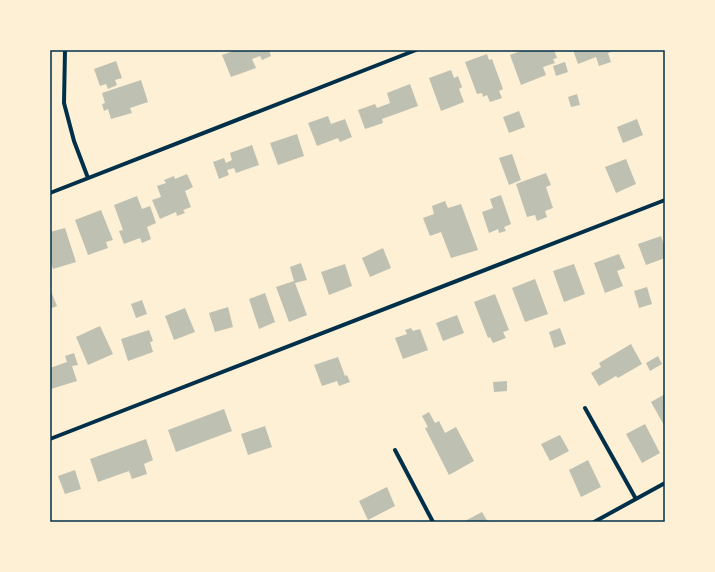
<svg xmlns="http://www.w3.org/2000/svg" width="715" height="572" font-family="'Sofia Sans Condensed',sans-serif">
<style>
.building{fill:#bec0b2}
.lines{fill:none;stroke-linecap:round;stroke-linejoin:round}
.minor{stroke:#003049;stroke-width:4}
.neatline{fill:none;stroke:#003049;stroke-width:1.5}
</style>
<rect width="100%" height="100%" fill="#fdf0d5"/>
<!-- building -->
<path class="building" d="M236,50H250V52L255,50H269L271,56L262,60L260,56L252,59L256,68L231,77L222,55Z
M523,50H554L557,58L553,59L555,63L543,67L546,75L521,85L510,55Z
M573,50H610L611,52L608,53L611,62L599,66L596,57L578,64Z
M487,54L489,60L492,59L503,89L499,91L502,98L490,102L487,95L483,97L482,93L477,94L465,62Z
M116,61L122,78L115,80L117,85L108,89L106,84L100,86L94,69Z
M565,62L568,72L556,76L553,66Z
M451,70L454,78L458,76L462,87L459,89L464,102L441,111L429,78Z
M141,80L148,102L130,108L132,113L111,119L108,109L104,111L102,104L105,103L102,93Z
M410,84L418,106L382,119L383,123L365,129L358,110L375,104L377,108L390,103L387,93Z
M577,94L580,105L571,107L568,97Z
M519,111L525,127L509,133L503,117Z
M328,116L331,124L345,119L352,137L340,142L338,138L317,146L308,123Z
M637,119L643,135L623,143L617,127Z
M297,134L304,156L278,165L270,143Z
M252,145L259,165L236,173L234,168L227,170L229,175L219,179L213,162L224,158L226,163L232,160L230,153Z
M512,154L521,180L509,185L499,158Z
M626,159L636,184L616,193L605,167Z
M546,173L551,185L546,187L553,208L545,211L547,217L537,221L535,215L527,217L516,184Z
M187,174L193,187L185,191L191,207L183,210L185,213L177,216L176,212L160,219L152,200L161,197L157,186L166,183L164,180L174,176L175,179Z
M501,195L511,224L504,227L506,231L499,233L498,229L489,233L482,212L493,208L490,199Z
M137,196L142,209L150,206L156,223L147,227L151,239L142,243L140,238L124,244L119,231L123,230L114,205Z
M445,201L448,208L461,204L478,250L451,258L441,232L430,236L423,218L434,214L432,206Z
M101,210L113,240L106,242L108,248L88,255L75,220Z
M65,228L76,262L53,269L50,260V232Z
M661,236L665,248V258L646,265L638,244Z
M383,248L391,268L370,277L362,258Z
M619,254L625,268L617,271L623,286L605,293L594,263Z
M301,263L307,280L295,283L307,315L289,322L276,287L294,281L290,267Z
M345,264L352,286L329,295L321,272Z
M574,264L585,294L564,302L553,271Z
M535,279L548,314L525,322L512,288Z
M647,287L652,304L639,308L634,291Z
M50,289L57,306L50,309Z
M265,293L275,322L259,329L249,299Z
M495,294L509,330L503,332L506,338L493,343L490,337L488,338L474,302Z
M142,300L147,314L136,318L131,304Z
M228,307L233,327L215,332L209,313Z
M185,308L195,332L174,340L165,316Z
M457,315L464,333L443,341L436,323Z
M100,326L113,354L88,365L76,337Z
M411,328L413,331L420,329L428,350L403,359L395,338L407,334L405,330Z
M560,328L566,344L554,348L549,332Z
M149,330L153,341L150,342L153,352L128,361L121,339Z
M631,344L642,364L618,378L616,376L599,386L591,373L601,367L599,363Z
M74,353L78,365L72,366L77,381L51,389L50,385V368L67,362L65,356Z
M658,356L662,364L650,371L646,363Z
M338,357L345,376L347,375L350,382L339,386L337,381L322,386L314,365Z
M507,381V391L494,392L493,382Z
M665,394V427L651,402Z
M224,409L232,431L176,452L168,430Z
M429,412L435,423L439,421L445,433L456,427L474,461L449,475L425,428L428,427L422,416Z
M645,424L660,453L642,463L626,434Z
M265,426L272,447L248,455L241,434Z
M560,435L569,451L550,461L541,444Z
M146,439L153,460L144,464L147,474L132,479L129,471L98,482L90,459Z
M588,460L601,487L581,497L569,470Z
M75,470L81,489L65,494L58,476Z
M387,487L395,506L368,520L359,501Z
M482,512L488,522H463Z"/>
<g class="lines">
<!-- minor -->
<path class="minor" d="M65,50L64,103L74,141L88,178
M50,193L416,50
M585,408L636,499
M50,439L665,200
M395,450L433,522
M594,522L665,483"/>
</g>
<!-- border -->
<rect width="715" height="572" fill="none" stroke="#fdf0d5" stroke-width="102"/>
<rect x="51" y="51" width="613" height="470" class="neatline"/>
</svg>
